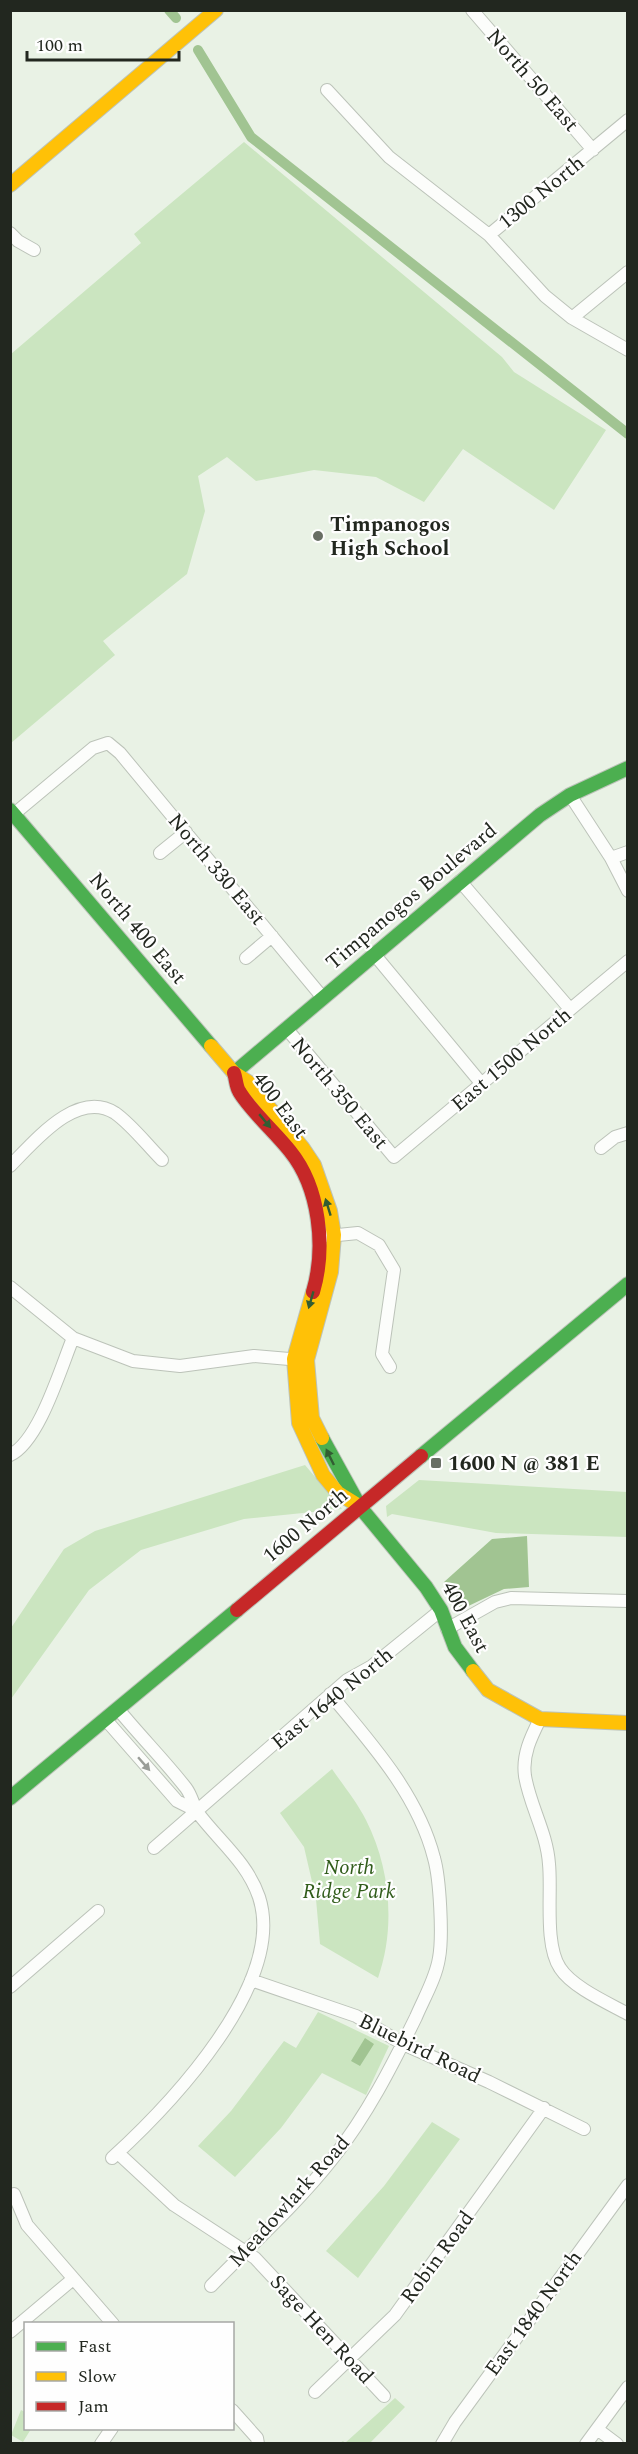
<svg xmlns="http://www.w3.org/2000/svg" width="638" height="2454" font-family="Spectral,serif">
<style>
.green{fill:#cbe5c0}
.water{fill:#a1c492}
.lines{fill:none;stroke-linecap:round;stroke-linejoin:round}
.canal{stroke:#a1c492;stroke-width:10}
.street-casing{stroke:#bcc3b9;stroke-width:14}
.fast-casing{stroke:#bcc3b9;stroke-width:16}
.slow-casing{stroke:#bcc3b9;stroke-width:16}
.jam-casing{stroke:#bcc3b9;stroke-width:16}
.street{stroke:#fcfdfb;stroke-width:12}
.fast{stroke:#4caf50;stroke-width:14}
.slow{stroke:#ffc107;stroke-width:14}
.jam{stroke:#c62828;stroke-width:14}
.oneway{fill:#335d33}
.oneway2{fill:#9a9d98}
.poi-dot{fill:#686e64;stroke:#fefefe;stroke-width:2}
.labels{text-anchor:middle;stroke-width:4.5;stroke-linejoin:round;paint-order:stroke}
.street-label{font-size:21px;fill:#22271f;stroke:#fefefe}
.poi-label{font-size:21px;font-weight:bold;fill:#22271f;stroke:#fefefe;text-anchor:start}
.park-label{font-size:21px;font-style:italic;fill:#305c1a;stroke:#fefefe}
</style>
<rect width="100%" height="100%" fill="#e9f2e5"/>
<!-- green -->
<path class="green" d="M244,142L502,357L514,372L606,430L554,510L463,449L424,502L376,477L314,470L256,481L227,457L198,476L205,511L187,574L103,641L115,655L11,743V354L141,243L134,234Z
M305,1465L342,1509L244,1519L141,1550L89,1590L11,1699V1628L64,1549L95,1531Z
M419,1480L627,1492V1537L496,1533L392,1514L387,1517L386,1506Z
M332,1769C343,1785 357,1802 366,1820C390,1867 396,1927 378,1978L320,1944L316,1899L304,1847L280,1813Z
M318,2012L389,2046L366,2095L322,2073L281,2128L235,2177L198,2146L231,2111L284,2041L296,2048Z
M432,2122L460,2139L358,2278L326,2251L384,2186Z
M395,2398L405,2407L370,2443H340L343,2441L345,2443Z
M21,2410L25,2412L26,2428L31,2429L23,2442L11,2435Z"/>
<!-- water -->
<path class="water" d="M527,1536L529,1587L504,1589L460,1610L455,1593L444,1582L492,1539Z
M365,2038L374,2044L360,2066L351,2061Z"/>
<g class="lines">
<!-- canal -->
<path class="canal" d="M169,10L176,18
M198,50L251,137L628,434"/>
<defs>
<path id="street" d="M472,10L593,150
M327,90L389,157L489,235L545,296L572,318L628,350
M10,233L18,241L34,250
M489,235L628,120
M572,318L628,272
M570,795L611,858L628,891
M14,814L93,748L108,743L120,753L323,998
M160,853L186,832
M611,858L628,852
M460,881L570,1009
M374,954L481,1083
M246,958L272,936
M286,1028L394,1157L628,961
M601,1148L615,1137L628,1133
M10,1166C35,1141 77,1089 115,1113C132,1125 147,1145 162,1160
M328,1236L358,1233L379,1245L394,1270L382,1354L390,1367
M10,1287L73,1338L133,1361L180,1366L254,1356L301,1360
M10,1455C39,1442 61,1367 73,1338
M447,1629L495,1602L511,1598L628,1601
M540,1719C531,1737 522,1755 525,1776C530,1806 547,1833 549,1864C552,1892 544,1944 560,1968C572,1987 608,2003 628,2014
M106,1720L177,1801L197,1811
M154,1848L347,1680L372,1666L441,1610
M251,1980L356,2016L403,2044L489,2082L584,2129
M10,1987L98,1911
M118,2153L174,2205L255,2258L384,2396
M112,2158C170,2105 287,1983 259,1897C247,1862 219,1841 198,1813C193,1805 192,1796 186,1788C165,1761 140,1736 118,1709
M14,2194L27,2225L113,2324
M211,2286C252,2244 297,2204 333,2158C367,2115 392,2066 416,2017C424,1998 436,1978 439,1958C443,1937 440,1879 434,1858C418,1795 371,1743 330,1694
M10,2332L73,2279
M315,2392L395,2315L544,2108
M232,2410L257,2438L258,2444
M597,2429L617,2444
M101,2444L112,2428
M442,2444L455,2422L628,2185
M586,2444L628,2387"/>
<path id="fast" d="M10,810L211,1046
M234,1073L540,815L570,795L628,768
M322,1438L360,1507L426,1587L441,1610L455,1647L473,1671
M421,1456L628,1284
M10,1798L237,1610"/>
<path id="slow" d="M10,185L216,10
M211,1046L234,1073L248,1082L302,1147L314,1165L330,1211L334,1235L331,1272L307,1360L312,1418L322,1438
M313,1292L294,1359L299,1423L323,1475L338,1493L359,1506
M473,1671L488,1690L540,1719L628,1723"/>
<path id="jam" d="M234,1073C236,1078 236,1086 239,1091C249,1109 276,1133 290,1151C320,1188 326,1248 313,1292
M237,1610L421,1456"/>
</defs>
<!-- street casing -->
<use href="#street" class="street-casing"/>
<!-- fast casing -->
<use href="#fast" class="fast-casing"/>
<!-- slow casing -->
<use href="#slow" class="slow-casing"/>
<!-- jam casing -->
<use href="#jam" class="jam-casing"/>
<!-- street -->
<use href="#street" class="street"/>
<!-- fast -->
<use href="#fast" class="fast"/>
<!-- slow -->
<use href="#slow" class="slow"/>
<!-- jam -->
<use href="#jam" class="jam"/>
</g>
<!-- one-way arrows -->
<defs><path id="oneway-solid" d="M-6-.8H1V-3.2L6.5 0L1 3.2V.8H-6Z" transform="scale(1.5)"/></defs>
<g class="oneway">
<use href="#oneway-solid" transform="translate(265 1121) rotate(50)"/>
<use href="#oneway-solid" transform="translate(328 1207) rotate(-107)"/>
<use href="#oneway-solid" transform="translate(311 1300) rotate(106)"/>
<use href="#oneway-solid" transform="translate(330 1457) rotate(-116)"/>
</g>
<use class="oneway2" href="#oneway-solid" transform="translate(144 1764) rotate(49)"/>
<!-- markers -->
<g class="poi-dot">
<circle cx="318" cy="536" r="6"/>
<rect x="430" y="1457" width="12" height="12" rx="3"/>
</g>
<g class="labels">
<!-- street labels -->
<g class="street-label">
<text transform="translate(533 80) rotate(49)" y="7">North 50 East</text>
<text transform="translate(541 192) rotate(-39)" y="7">1300 North</text>
<text transform="translate(217 869) rotate(50)" y="7">North 330 East</text>
<text transform="translate(411 896) rotate(-40)" y="7">Timpanogos Boulevard</text>
<text transform="translate(138 928) rotate(50)" y="7">North 400 East</text>
<text transform="translate(511 1059) rotate(-40)" y="7">East 1500 North</text>
<text transform="translate(340 1093) rotate(50)" y="7">North 350 East</text>
<text transform="translate(281 1105) rotate(53)" y="7">400 East</text>
<text transform="translate(305 1525) rotate(-40)" y="7">1600 North</text>
<text transform="translate(466 1617) rotate(62)" y="7">400 East</text>
<text transform="translate(332 1698) rotate(-39)" y="7">East 1640 North</text>
<text transform="translate(420 2048) rotate(26)" y="7">Bluebird Road</text>
<text transform="translate(289 2201) rotate(-48)" y="7">Meadowlark Road</text>
<text transform="translate(437 2257) rotate(-54)" y="7">Robin Road</text>
<text transform="translate(533 2313) rotate(-54)" y="7">East 1840 North</text>
<text transform="translate(322 2329) rotate(47)" y="7">Sage Hen Road</text>
</g>
<!-- poi labels -->
<g class="poi-label">
<text x="330" y="531">Timpanogos<tspan x="330" dy="24">High School</tspan></text>
<text x="448" y="1470">1600 N @ 381 E</text>
</g>
<!-- park labels -->
<g class="park-label">
<text x="349" y="1874">North<tspan x="349" dy="24">Ridge Park</tspan></text>
</g>
</g>
<!-- border -->
<rect width="638" height="2454" fill="none" stroke="#22271f" stroke-width="24"/>
<!-- legend -->
<rect x="24" y="2322" width="210" height="108" fill="#fefefe" stroke="#a6a8a5" stroke-width="1.5"/>
<rect x="36" y="2342" width="30" height="9" fill="#4caf50" stroke="#a6a8a5" stroke-width="1.5"/>
<text x="78" y="2352" font-size="18" fill="#22271f">Fast</text>
<rect x="36" y="2372" width="30" height="9" fill="#ffc107" stroke="#a6a8a5" stroke-width="1.5"/>
<text x="78" y="2382" font-size="18" fill="#22271f">Slow</text>
<rect x="36" y="2402" width="30" height="9" fill="#c62828" stroke="#a6a8a5" stroke-width="1.5"/>
<text x="78" y="2412" font-size="18" fill="#22271f">Jam</text>
<!-- scale -->
<path d="M27 51v9h152v-9" fill="none" stroke="#22271f" stroke-width="3"/>
<text x="36" y="51" font-size="18" fill="#22271f" stroke="#fefefe" stroke-width="4.5" paint-order="stroke">100 m</text>
</svg>
